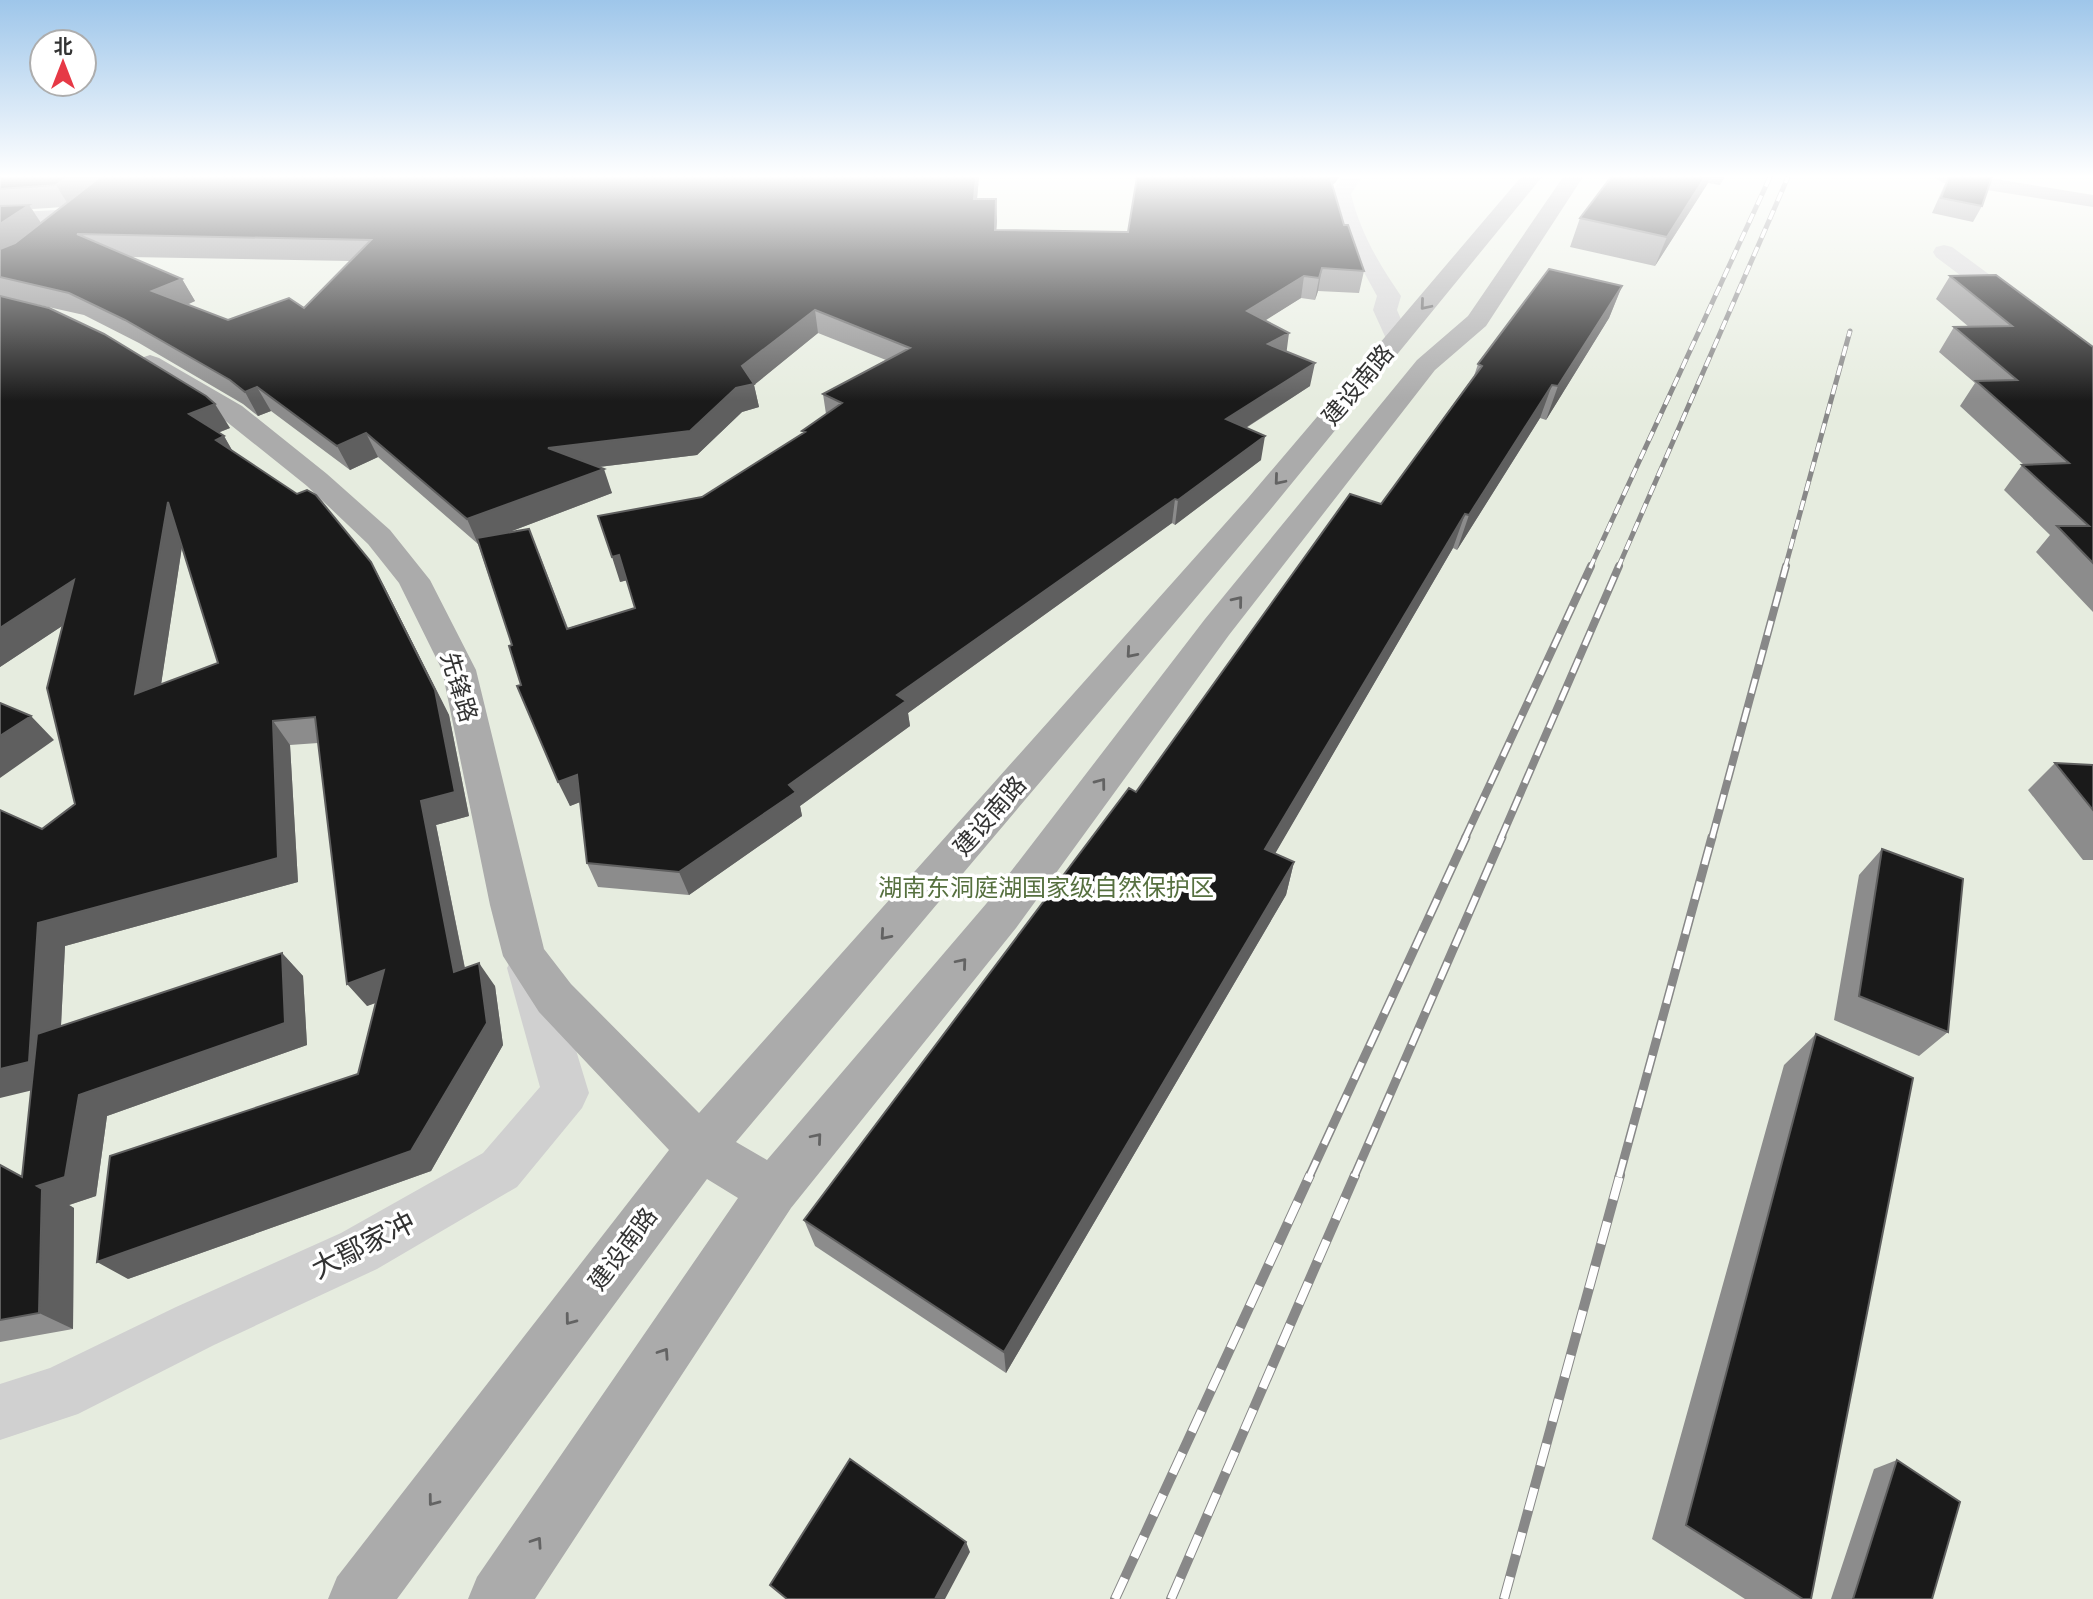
<svg xmlns="http://www.w3.org/2000/svg" width="2093" height="1599" font-family="'Fira Sans','Noto Sans SC',sans-serif">
<style>
.green{fill:#e6ecdf}
.lines{fill:none;stroke-linecap:round;stroke-linejoin:round}
.minor{fill:#d0d0d0;fill-rule:evenodd}
.major{fill:#ababab;fill-rule:evenodd}
.rail-far3-casing{stroke:#888;stroke-width:5}
.rail-far2-casing{stroke:#888;stroke-width:8}
.rail-far1-casing{stroke:#888;stroke-width:9}
.rail-casing{stroke:#888;stroke-width:10}
.rail-far3{stroke:#fff;stroke-width:3.5;stroke-dasharray:10;stroke-linecap:butt}
.rail-far2{stroke:#fff;stroke-width:5;stroke-dasharray:15;stroke-linecap:butt}
.rail-far1{stroke:#fff;stroke-width:6;stroke-dasharray:18;stroke-linecap:butt}
.rail{stroke:#fff;stroke-width:8;stroke-dasharray:23;stroke-linecap:butt}
.wall{fill:#8c8c8c;fill-rule:evenodd}
.shaded-wall{fill:#5f5f5f}
.building{fill:#1a1a1a;stroke:#5f5f5f;stroke-width:2;fill-rule:evenodd}
.oneway{stroke:#636363}
.labels{text-anchor:middle;stroke-width:7;stroke-linejoin:round;paint-order:stroke}
.street-label{font-size:24px;fill:#333;stroke:#fff}
.park-label{font-size:24px;fill:#56703f;stroke:#fff}
.near-street-label{font-size:28px;fill:#333;stroke:#fff}
</style>
<rect width="100%" height="100%" fill="#fff"/>
<!-- green -->
<path class="green" d="M0,177H2093V1599H0Z"/>
<g class="lines">
<!-- minor -->
<path class="minor" d="M1342,177H1362L1351,194C1360,232 1379,264 1401,296L1397,310L1409,338L1406,343L1397,345L1388,343L1373,310L1377,296L1343,234L1331,194Z
M1944,245L1952,247L2093,351V371L2084,368L1936,257L1933,252L1936,247Z
M529,950L544,955L551,968L589,1093L582,1108L517,1187L377,1269L214,1345L78,1414L0,1440V1384L50,1368L176,1307L341,1233L483,1153L540,1087L507,968L514,955Z"/>
<!-- major -->
<path class="major" d="M1521,177H1542L1270,510L736,1142L767,1160L986,904L1205,619L1417,360L1468,316L1563,177H1583L1486,326L1435,370L1229,635L1016,928L791,1208L535,1599H468L477,1577L738,1198L707,1179L397,1599H328L337,1577L669,1150L539,1012L503,956L490,905L442,670L399,583L368,544L307,486L222,418L141,368L137,363L141,358L150,355L159,358L242,406L327,474L390,530L430,580L476,670L544,949L571,984L699,1113L1248,498Z
M1933,177H1984L2093,195V207L1943,183Z
M77,209L85,210L88,215L85,220L0,225V213Z"/>
<defs>
<path id="rail-far3" d="M1590,568L1770,177
M1618,568L1788,177
M1785,568L1850,331"/>
<path id="rail-far2" d="M1465,838L1591,566
M1501,838L1619,566
M1712,838L1786,566"/>
<path id="rail-far1" d="M1309,1177L1466,837
M1354,1177L1502,837
M1619,1177L1712,837"/>
<path id="rail" d="M1115,1599L1310,1175
M1171,1599L1355,1175
M1504,1599L1620,1175"/>
</defs>
<!-- rail-far3 casing -->
<use href="#rail-far3" class="rail-far3-casing"/>
<!-- rail-far2 casing -->
<use href="#rail-far2" class="rail-far2-casing"/>
<!-- rail-far1 casing -->
<use href="#rail-far1" class="rail-far1-casing"/>
<!-- rail casing -->
<use href="#rail" class="rail-casing"/>
<!-- rail-far3 -->
<use href="#rail-far3" class="rail-far3"/>
<!-- rail-far2 -->
<use href="#rail-far2" class="rail-far2"/>
<!-- rail-far1 -->
<use href="#rail-far1" class="rail-far1"/>
<!-- rail -->
<use href="#rail" class="rail"/>
</g>
<!-- wall -->
<path class="wall" d="M0,177H979L977,199L997,220L996,230L1128,232L1136,184V177H1339L1335,183L1332,184L1344,225L1364,271L1359,293L1318,291L1315,300L1301,298L1265,320L1310,386L1246,428L1261,460L1175,525L1172,523L908,713L910,726L800,806L802,816L689,895L598,887L587,863L580,802L570,806L521,685L512,645L478,544L378,457L350,470L271,411L258,416L243,404L139,343L84,315L35,304L230,428L218,433L224,436L232,450L371,562L384,586L449,715L469,816L436,825L465,968L495,986L503,1045L431,1171L128,1279L358,1074L376,1003L367,1006L318,743L290,745L298,882L65,946L61,1026L282,953L303,976L307,1045L107,1116L96,1196L69,1205L74,1208L73,1329L0,1342V1165L22,1177L31,1090L42,829L75,804L62,626L0,667ZM62,207L41,223L32,209L49,208ZM130,257L350,261L304,308L228,320L187,305L195,301L182,279ZM818,333L886,360L823,394L826,414L802,431L803,433L620,582L627,580L635,608L568,628L539,553L507,533L612,493L599,467L697,455L742,412L759,407L754,385ZM182,546L218,663L161,684Z
M1611,177H1725L1720,185L1708,183L1655,266L1570,247L1580,218Z
M1948,177H1992L1982,206L1973,222L1932,213Z
M1950,276L2093,347V612L2036,552L2050,535L2004,490L2022,465H2024L1960,406L1975,383L1939,352L1954,327H1969L1936,299Z
M1622,286L1609,318L1546,420L1540,418L1457,550L1453,548L1275,853L1294,862L1286,895L1006,1373L815,1246L804,1220L1381,504L1474,376L1478,364Z
M2055,763L2093,765V860H2083L2028,790Z
M1882,849L1948,1032L1919,1056L1834,1020L1859,875Z
M1816,1034L1811,1599H1745L1652,1539L1784,1065Z
M1897,1460L1932,1599H1831L1874,1469Z"/>
<!-- shaded-wall -->
<path class="shaded-wall" d="M67,177H107L69,206L56,185Z
M976,177H979L975,220L974,199Z
M1325,177H1339L1335,183L1323,189Z
M1705,177H1711L1708,183L1655,266L1667,237Z
M996,199L997,220L995,252V230Z
M29,205L43,226L0,256V224Z
M1322,268L1318,291L1315,300L1319,278Z
M1304,276L1301,298L1244,334L1247,311Z
M182,279L195,301L165,314L152,291Z
M1622,286L1609,318L1546,420L1558,386Z
M815,310L818,333L754,385L759,407L742,412L697,455L557,472L548,448L742,366Z
M1289,333L1286,356L1268,344Z
M1315,363L1310,386L1222,443L1226,419Z
M1552,385L1540,418L1457,550L1469,515Z
M257,387L271,411L258,416L245,392Z
M215,404L230,428L204,438L189,414Z
M366,433L378,457L350,470L337,446Z
M224,436L238,461L216,440Z
M1265,436L1261,460L1175,525L1178,500Z
M604,469L612,493L478,544L467,519Z
M1175,499L1172,523L908,713L910,726L800,806L802,816L689,895L679,872L789,785L897,695Z
M168,502L185,527L156,718L135,694Z
M1465,514L1453,548L1258,883L1265,849Z
M619,555L628,580L620,582L612,557Z
M371,562L384,586L449,715L469,816L436,825L470,994L454,972Z
M74,580L94,605L0,667V628Z
M31,716L54,740L0,778V736Z
M273,721L290,745L298,882L65,946L58,1084L0,1098V1069L38,923Z
M577,775L588,799L570,806L558,782Z
M1294,862L1286,895L1006,1373L1004,1352Z
M282,953L303,976L307,1045L107,1116L96,1196L69,1205L74,1208L73,1329L39,1313L37,1186L79,1095Z
M479,963L495,986L503,1045L431,1171L128,1279L97,1262L411,1151Z
M384,970L402,993L367,1006L347,984Z
M966,1542L970,1552L945,1599H935Z"/>
<!-- building -->
<path class="building" d="M0,177H67L56,185L0,189Z
M100,177H976L974,199H996L995,230L1128,232L1137,177H1330L1344,225H1348L1364,271L1322,268L1319,278L1304,276L1247,311L1289,333L1268,344L1315,363L1226,419L1265,436L1178,500L1175,499L897,695L906,701L789,785L796,792L679,872L587,863L577,775L558,782L517,686L521,685L509,646L512,645L477,538L529,529L567,629L635,608L619,555L612,557L598,516L702,497L805,432L802,431L842,403L823,394L910,348L815,310L742,366L754,384L736,388L690,431L548,448L604,469L467,519L366,433L337,446L257,387L245,392L230,380L125,320L69,293L0,277V249L15,243ZM77,234L371,240L304,308L289,298L228,320L152,291L182,279Z
M1611,177H1705L1667,237L1580,218Z
M1949,177H1992L1982,206L1941,198Z
M29,205L0,224V206Z
M1549,269L1622,286L1558,386L1552,385L1469,515L1465,514L1265,849L1294,862L1004,1352L804,1220L1129,788L1136,792L1350,494L1381,504L1482,366L1478,364Z
M1996,275L2093,347V563L2057,526H2089L2022,465L2069,463L1976,381L2017,380L1954,327L2012,326L1950,276Z
M0,296L49,308L104,334L206,396L215,404L189,414L224,436L216,440L297,494L307,490L316,495L371,562L435,690L455,792L421,801L454,972L479,963L487,1023L411,1151L97,1262L110,1156L358,1074L384,970L347,984L315,717L273,721L278,858L38,923L29,1062L0,1069V810L42,829L75,804L47,688L74,580L0,628ZM168,502L218,663L135,694Z
M0,703L31,716L0,736Z
M2055,763L2093,765V810Z
M1882,849L1963,879L1948,1032L1859,996Z
M282,953L285,1023L79,1095L65,1177L37,1186L42,1189L39,1313L0,1320V1165L22,1177L37,1034Z
M1816,1034L1913,1078L1811,1599H1803L1686,1525Z
M850,1459L966,1542L935,1599H787L770,1585Z
M1897,1460L1960,1502L1932,1599H1853Z"/>
<!-- one-way arrows -->
<defs><path id="oneway-chevron" d="M-2-3.5L2.5 0L-2 3.5" fill="none" stroke-width="1.6" stroke-linecap="round" stroke-linejoin="round" transform="scale(1.75)"/></defs>
<g class="oneway">
<use href="#oneway-chevron" transform="translate(1425 305) rotate(130)"/>
<use href="#oneway-chevron" transform="translate(1279 480) rotate(130)"/>
<use href="#oneway-chevron" transform="translate(1238 601) rotate(-51)"/>
<use href="#oneway-chevron" transform="translate(1131 653) rotate(131)"/>
<use href="#oneway-chevron" transform="translate(1101 783) rotate(-53)"/>
<use href="#oneway-chevron" transform="translate(885 935) rotate(131)"/>
<use href="#oneway-chevron" transform="translate(962 963) rotate(-50)"/>
<use href="#oneway-chevron" transform="translate(817 1138) rotate(-50)"/>
<use href="#oneway-chevron" transform="translate(570 1320) rotate(127)"/>
<use href="#oneway-chevron" transform="translate(664 1353) rotate(-56)"/>
<use href="#oneway-chevron" transform="translate(433 1501) rotate(127)"/>
<use href="#oneway-chevron" transform="translate(537 1542) rotate(-56)"/>
</g>
<!-- sky -->
<linearGradient id="sky" x2="0" y2="1"><stop stop-color="#9ec6ea"/><stop offset="0.44" stop-color="#fff"/><stop offset="1" stop-color="#fff" stop-opacity="0"/></linearGradient>
<rect width="2093" height="401" fill="url(#sky)"/>
<g class="labels">
<!-- street labels -->
<g class="street-label">
<text transform="translate(1358 385) rotate(-50)" y="8">建设南路</text>
<text transform="translate(459 687) rotate(73)" y="8">先锋路</text>
<text transform="translate(990 816) rotate(-49)" y="8">建设南路</text>
<text transform="translate(623 1249) rotate(-53)" y="8">建设南路</text>
</g>
<!-- park labels -->
<g class="park-label">
<text x="1046" y="896">湖南东洞庭湖国家级自然保护区</text>
</g>
<!-- near-street labels -->
<g class="near-street-label">
<text transform="translate(363 1245) rotate(-27)" y="10">大鄢家冲</text>
</g>
</g>
<!-- north arrow -->
<g transform="translate(63 63)"><circle r="33" fill="#ffffff" stroke="#adadad" stroke-width="2"/>
<path d="M0-5L12 26L0 18L-12 26Z" fill="#e63946"/>
<text y="-10" font-size="19" font-weight="bold" text-anchor="middle" fill="#333333">北</text>
</g>
</svg>
